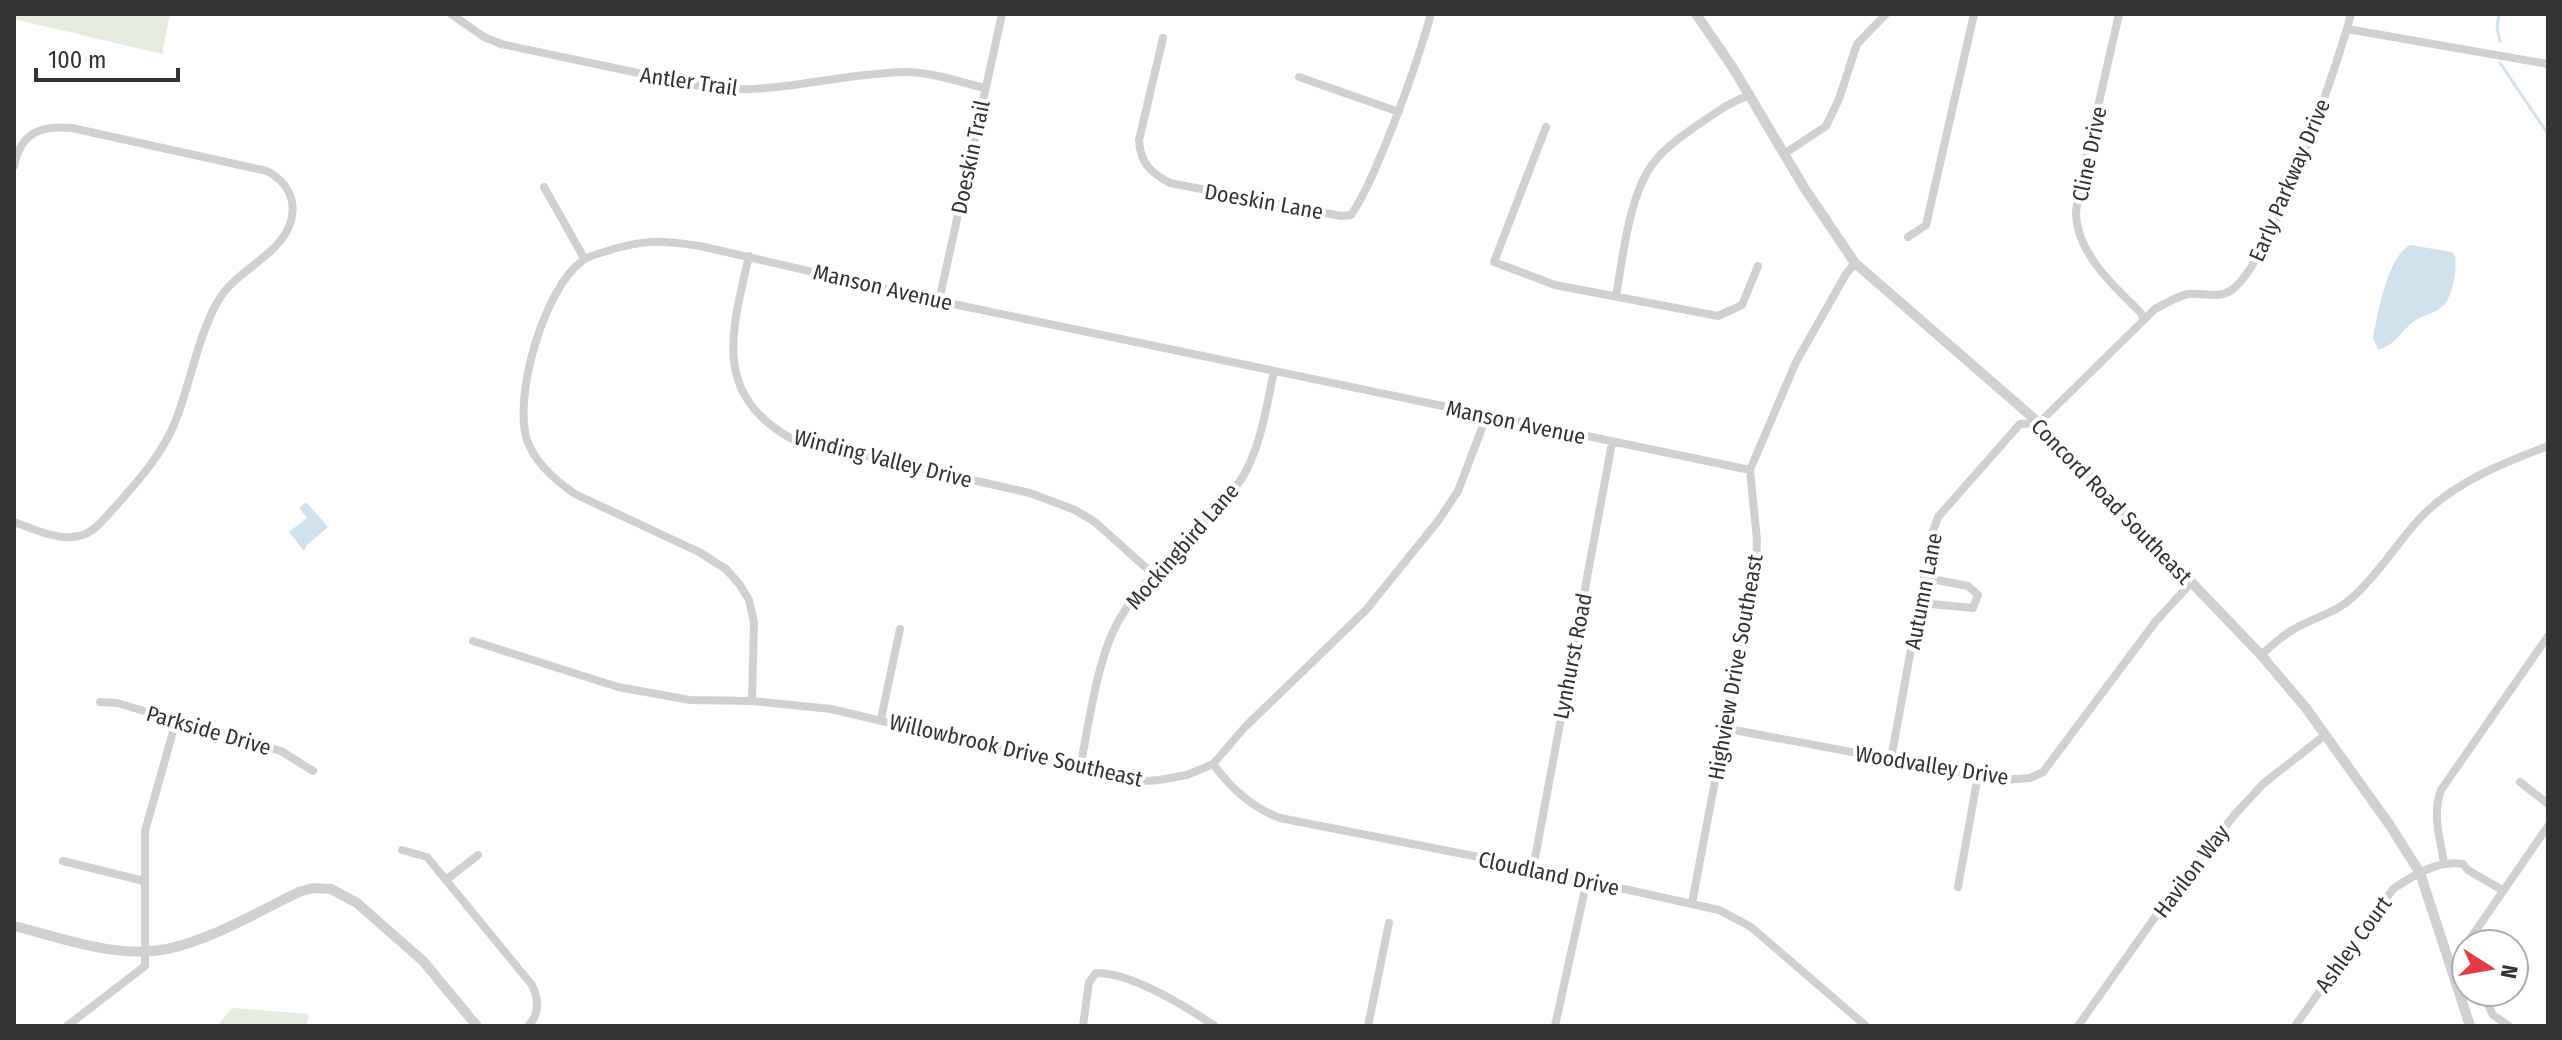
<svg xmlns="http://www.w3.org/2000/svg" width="2562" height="1040" font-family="'Fira Sans Condensed',sans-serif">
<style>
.green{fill:#e6ecdf}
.water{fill:#cfe2ee}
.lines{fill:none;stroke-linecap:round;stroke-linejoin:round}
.stream{stroke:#cfe2ee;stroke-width:3}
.minor{stroke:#d0d0d0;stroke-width:8}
.tertiary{stroke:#d0d0d0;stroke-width:10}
.labels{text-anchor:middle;stroke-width:8;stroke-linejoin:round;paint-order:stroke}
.street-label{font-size:22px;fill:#333;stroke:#fff}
</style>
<rect width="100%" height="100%" fill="#fff"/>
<!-- green -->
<path class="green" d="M14,14H170L162,54L14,19Z
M232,1008L309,1014L306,1026H217Z"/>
<!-- water -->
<path class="water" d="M2410,245L2452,252L2455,256C2457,269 2453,294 2445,304C2437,314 2421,315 2412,323C2402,331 2392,348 2378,349L2373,338C2378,313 2387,258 2410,245Z
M306,502L328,527L306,546L304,551L289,532L307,518L299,508Z"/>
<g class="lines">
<!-- stream -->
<path class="stream" d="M2499,14L2497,28L2500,41
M2500,63L2548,134"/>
<!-- minor -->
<path class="minor" d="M451,14L484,37L501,44L709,88C775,95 840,73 906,72C931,72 960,82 985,88
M2119,14L2079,190C2078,198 2076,207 2076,215C2078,255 2115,287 2141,313L2144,320
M2347,29L2548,64
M1163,38L1139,140C1140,163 1151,173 1170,183L1341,216L1351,215C1365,194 1374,172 1384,148C1402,104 1418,60 1431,14
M1299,77L1399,112
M1546,127L1494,262L1555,285L1718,316L1742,305L1758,266
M1784,154L1826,126L1839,99L1857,44L1886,14
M14,166C21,132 41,125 72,128L267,171C286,181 297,199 291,221C281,256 235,270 218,301C197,338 191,382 175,422C163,453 138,481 116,506C105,517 95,533 79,536C58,541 34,529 14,522
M544,187L584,258
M1908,237L1926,225L1974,14
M749,256C732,331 711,394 792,439L1030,493L1075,510L1095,522L1154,575
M1616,296C1623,257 1629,192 1655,161C1667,146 1686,133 1702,122C1718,111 1732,101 1750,95
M939,301L1002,14
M1921,603L1973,608L1978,595L1968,586L1926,578
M473,641L618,687L690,700L752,701L831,709L1103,773L1145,781L1159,780L1187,775L1213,764L1245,727L1366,610L1438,521L1458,491L1487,415
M2261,655C2271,646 2282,636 2294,629C2314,617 2336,613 2353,597C2381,572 2399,539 2425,513C2459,480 2504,463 2548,446
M752,701L754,622L749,600L740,585L726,569L699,552L575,494C556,481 535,463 527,440C513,396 544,289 582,261C588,256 597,254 604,252C643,239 660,240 700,246L939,301L1750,470
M100,702L117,703L281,751L313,771
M881,719L900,629
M1723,728L2002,780L2030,778L2043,772L2156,621L2192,582
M1891,759L1932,534L1938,517L2020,424L2039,423L2155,309C2166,303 2176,297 2188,294C2202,292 2217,299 2230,291C2269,268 2338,64 2351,14
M1213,764C1232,789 1251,807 1280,818L1489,859L1719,910L1751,927L1866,1026
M1080,768C1089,724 1097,658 1119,620C1142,580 1181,547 1212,514C1224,500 1238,487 1246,471C1262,440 1267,404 1274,371
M2520,782L2548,804
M402,850L427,857L532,985C539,1000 540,1014 528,1026
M63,861L144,881
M2444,863C2440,838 2432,814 2441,790L2548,636
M1533,869L1612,443
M446,880L478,855
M1958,887L1978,775
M1692,903L1756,564L1757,540L1750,470L1796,362L1846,274L1855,263
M2471,944L2470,939L2548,826
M2482,992L2493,1015L2509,1026
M67,1026L145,966V831L176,721
M1083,1026L1089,982L1096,973C1131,972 1185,1006 1215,1026
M1368,1026L1389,923
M1555,1026L1587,880
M2078,1026L2184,876L2237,812L2263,784L2325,735
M2295,1026L2393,889C2414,875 2437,860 2463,864L2468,870L2502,890"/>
<!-- tertiary -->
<path class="tertiary" d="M1696,14L1733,68L1805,189L1855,263L2039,423L2261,655L2306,708L2389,824L2420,873L2470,1026
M14,926C62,938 117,959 167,949C213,939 257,912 299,892L313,888L331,889L357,903L423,961L477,1026"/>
</g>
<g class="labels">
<!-- street labels -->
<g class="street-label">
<text transform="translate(689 81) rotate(8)" y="8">Antler Trail</text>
<text transform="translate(2089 154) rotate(-78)" y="8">Cline Drive</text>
<text transform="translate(970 157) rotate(-78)" y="8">Doeskin Trail</text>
<text transform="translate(2289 180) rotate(-67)" y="8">Early Parkway Drive</text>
<text transform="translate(1264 201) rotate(10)" y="8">Doeskin Lane</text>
<text transform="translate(883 287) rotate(13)" y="8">Manson Avenue</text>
<text transform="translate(1516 422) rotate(12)" y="8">Manson Avenue</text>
<text transform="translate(883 458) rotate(14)" y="8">Winding Valley Drive</text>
<text transform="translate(2112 501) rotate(46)" y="8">Concord Road Southeast</text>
<text transform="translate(1182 546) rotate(-49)" y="8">Mockingbird Lane</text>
<text transform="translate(1923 591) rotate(-79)" y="8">Autumn Lane</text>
<text transform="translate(1572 656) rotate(-79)" y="8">Lynhurst Road</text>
<text transform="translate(1735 667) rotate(-80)" y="8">Highview Drive Southeast</text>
<text transform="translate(209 730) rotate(16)" y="8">Parkside Drive</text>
<text transform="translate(1016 750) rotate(13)" y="8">Willowbrook Drive Southeast</text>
<text transform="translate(1932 765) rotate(9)" y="8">Woodvalley Drive</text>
<text transform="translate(2191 871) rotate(-53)" y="8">Havilon Way</text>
<text transform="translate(1549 873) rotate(12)" y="8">Cloudland Drive</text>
<text transform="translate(2353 944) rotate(-54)" y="8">Ashley Court</text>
</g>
</g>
<!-- border -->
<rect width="2562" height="1040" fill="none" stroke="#333333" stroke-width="32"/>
<!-- north arrow -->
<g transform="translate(2490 968) rotate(101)"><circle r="38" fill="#ffffff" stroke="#adadad" stroke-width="2"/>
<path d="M0-6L14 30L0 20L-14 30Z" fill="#e63946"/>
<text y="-12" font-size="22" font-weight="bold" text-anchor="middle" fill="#333333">N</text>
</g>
<!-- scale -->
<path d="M36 68v12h142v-12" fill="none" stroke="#333333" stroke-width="4"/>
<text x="48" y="68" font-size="24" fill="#333333" stroke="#ffffff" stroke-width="6" paint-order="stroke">100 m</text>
</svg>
